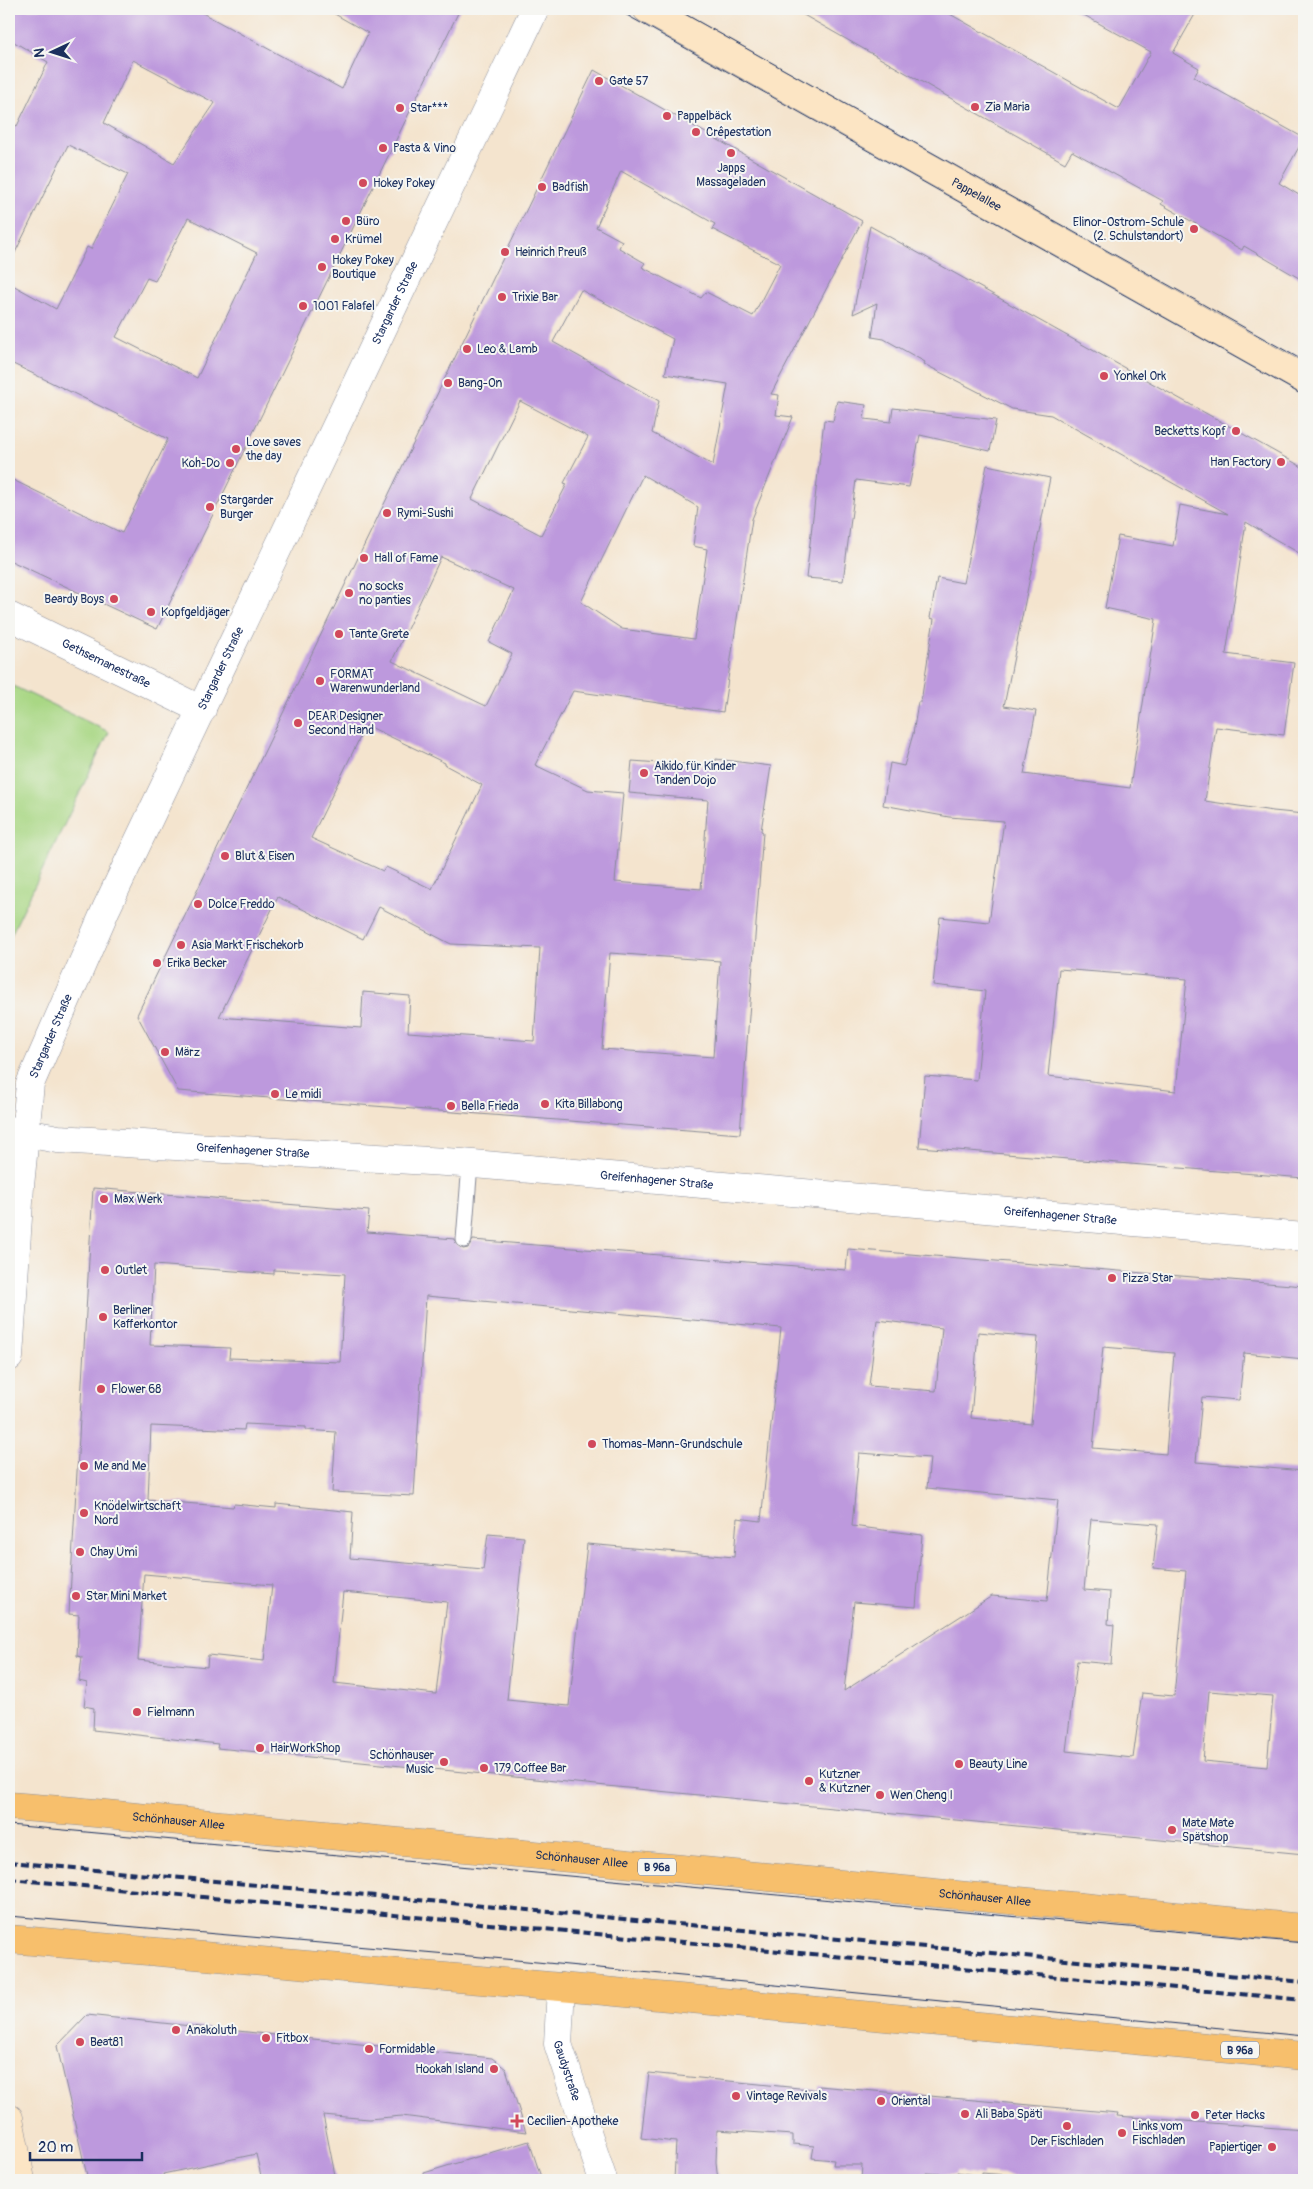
<svg xmlns="http://www.w3.org/2000/svg" width="1313" height="2189" font-family="Pangolin,sans-serif">
<style>
.green{fill:#a9d784;stroke:#628371}
.building{fill:#bd99dd;fill-rule:evenodd}
.lines{fill:none;stroke-linecap:round;stroke-linejoin:round}
.lane-casing{stroke:#888a96;stroke-width:17}
.street-casing{stroke:#888a96;stroke-width:29}
.secondary-casing{stroke:#888a96;stroke-width:29}
.primary-casing{stroke:#888a96;stroke-width:29}
.lane{stroke:#fff;stroke-width:15}
.street{stroke:#fff;stroke-width:28}
.secondary{stroke:#fce5c4;stroke-width:28}
.primary{stroke:#f7bf6c;stroke-width:28}
.tram{stroke:#1b2f5e;stroke-width:1}
.rail{stroke:#1b2f5e;stroke-width:4;stroke-dasharray:8 4;stroke-linecap:butt}
.poi-dot{fill:#d1495b;stroke:#f6f6f2;stroke-width:2}
.labels{text-anchor:middle;stroke-width:4;stroke-linejoin:round;paint-order:stroke}
.shield{fill:#f6f6f2;stroke:#5d6b8a;stroke-width:1}
.shield-label{font-size:11px;font-weight:bold;fill:#1b2f5e}
.poi-label{font-size:12px;fill:#1b2f5e;stroke:#f6f6f2;text-anchor:start}
.street-label{font-size:12px;fill:#1b2f5e;stroke:#f6f6f2}
</style>
<rect width="100%" height="100%" fill="#f6f6f2"/>
<filter id="ink" filterUnits="userSpaceOnUse"><feTurbulence type="fractalNoise" baseFrequency=".02" numOctaves="2"/><feDisplacementMap in="SourceGraphic" scale="10" xChannelSelector="R" yChannelSelector="G"/><feConvolveMatrix kernelMatrix="1 2 1 2 8 2 1 2 1" color-interpolation-filters="sRGB"/></filter>
<filter id="wash" filterUnits="userSpaceOnUse"><feTurbulence type="fractalNoise" baseFrequency=".0096" numOctaves="4" result="noise"/><feDisplacementMap in="SourceGraphic" scale="20" xChannelSelector="R" yChannelSelector="G"/><feGaussianBlur stdDeviation="1.12" result="paint"/><feColorMatrix in="noise" values="0 0 0 0 0 0 0 0 0 0 0 0 0 0 0 0 0 1.4 0 .05"/><feComposite in="paint" operator="in"/></filter>
<g filter="url(#wash)">
<rect width="100%" height="100%" fill="#f4e4ce"/>
<!-- green -->
<path class="green" d="M9,684L109,732L9,939Z"/>
<g id="blocks">
<!-- building -->
<path class="building" d="M9,9H195L342,89L368,33L326,9H460L157,629L9,560V478L122,533L168,439L9,362V283L56,309L87,247L91,249L128,174L68,145L9,265V122L17,126L48,62L9,39ZM133,60L215,103L174,163L104,123ZM188,218L257,253L197,378L116,337L147,278L155,281Z
M793,9H941L1119,109L1151,52L1073,9H1198L1173,53L1199,68L1194,77L1304,138L1279,183L1304,198V281L1244,246L1242,250L1161,204L1163,201L1072,151L1065,163Z
M594,70L862,221L771,394L779,395L776,415L793,417L752,519L723,712L573,691L535,765L588,790L623,793L615,882L701,889L708,800L629,793L632,761L715,767L716,759L771,766L761,831L763,832L740,1134L178,1091L137,1015ZM621,171L715,224L712,229L780,264L753,316L706,292L701,298L642,267L645,263L619,248L622,241L596,227ZM581,290L673,339L665,374L728,384L713,465L652,433L659,401L553,342ZM520,401L588,437L564,483L567,484L541,535L472,499ZM643,475L698,507L693,546L707,549L694,639L622,629L581,602ZM441,557L514,590L489,642L512,654L486,706L392,661ZM366,725L445,763V765L482,785L432,889L386,867L383,871L311,838ZM278,897L363,939L379,907L451,944L540,948L534,1041L408,1032L410,996L363,992L361,1028L219,1017ZM610,953L720,961L713,1057L602,1049Z
M870,226L1304,468V556L1246,522L1226,654L1294,663L1284,735L1216,727L1205,801L1273,811L1304,814V1178L919,1147L925,1076L977,1080L985,991L933,985L940,917L989,922L1004,821L949,817L883,805L890,763L904,766L913,734L918,702H921L934,619L930,618L937,578L963,583L987,465L1050,478L1004,706L1036,711L1024,774L1130,788L1156,619L1105,608L1118,536L1173,546L1180,505L1228,514L1051,415L1012,409L924,364L925,362L884,339L872,337L877,303L853,314ZM1059,969L1187,979L1176,1091L1048,1076Z
M837,401L866,405L864,419L891,422L893,408L996,420L990,451L920,435L909,487L856,480L843,581L806,578L824,420L833,421Z
M93,1188L369,1211L367,1232L455,1239L456,1244L463,1249L468,1248L473,1240L846,1270L848,1249L1304,1286V1359L1244,1353L1239,1400L1202,1397L1196,1462L1304,1471V1854L217,1748L218,1744L93,1730L94,1708L84,1706L87,1683L79,1681L82,1657L77,1656L79,1615L69,1614ZM154,1265L274,1274V1270L345,1274L340,1362L229,1358L230,1348L150,1345ZM426,1296L781,1328L761,1521L737,1518L734,1557L587,1544L569,1706L507,1700L524,1537L488,1534L483,1570L350,1558L353,1512L276,1504V1508L234,1504L233,1507L148,1500L151,1426L244,1430L245,1424L306,1427V1430L336,1432L332,1492L414,1496ZM877,1320L942,1328L936,1391L869,1386ZM978,1332L1038,1337L1031,1424L971,1418ZM1103,1347L1174,1353L1166,1454L1093,1448ZM859,1453L930,1458L927,1488L1058,1500L1047,1601L992,1596L844,1691L854,1602L916,1607L922,1535L852,1526ZM1091,1519L1158,1524L1153,1568L1186,1571L1174,1696L1142,1693L1133,1758L1066,1751L1077,1661L1111,1664L1114,1625L1108,1624L1110,1592L1084,1590ZM144,1574L272,1585L264,1661L208,1655L207,1667L138,1660ZM343,1592L447,1602L436,1694L334,1683ZM1209,1691L1273,1696L1267,1767L1203,1761Z
M87,2015L492,2058L506,2069L526,2132L402,2116L369,2119L323,2115L336,2180H262L256,2154L163,2174L165,2180H88L57,2046Z
M649,2073L819,2090V2086L1118,2113L1117,2116L1304,2130V2180H1063L982,2173V2176L957,2172L956,2175L926,2173L925,2180H861L862,2165H833L834,2160L812,2158L814,2146L793,2144V2135L717,2130L716,2162L718,2180H674L676,2142L641,2138Z
M529,2141L542,2180H425L424,2173Z"/>
</g>
</g>
<g filter="url(#ink)">
<use href="#blocks" fill-opacity="0" stroke="#888a96" stroke-width="1"/>
<g class="lines">
<defs>
<path id="lane" d="M464,1240L470,1164"/>
<g id="street">
<path id="s1" d="M9,616L202,710"/>
<path id="s2" d="M9,1130L58,1139L462,1163L1304,1237"/>
<path id="s3" d="M9,1357L20,1186L30,1084L106,909L535,9"/>
<path id="s4" d="M561,1987L558,2044L603,2180"/>
</g>
<g id="secondary">
<path id="s5" d="M647,9L1304,379"/>
<path d="M9,2118L21,2180"/>
</g>
<g id="primary">
<path id="s6" d="M9,1806L74,1811L1304,1928"/>
<path d="M9,1939L561,1987L1304,2056"/>
</g>
</defs>
<!-- lane casing -->
<use href="#lane" class="lane-casing"/>
<!-- street casing -->
<use href="#street" class="street-casing"/>
<!-- secondary casing -->
<use href="#secondary" class="secondary-casing"/>
<!-- primary casing -->
<use href="#primary" class="primary-casing"/>
<!-- lane -->
<use href="#lane" class="lane"/>
<!-- street -->
<use href="#street" class="street"/>
<!-- secondary -->
<use href="#secondary" class="secondary"/>
<!-- primary -->
<use href="#primary" class="primary"/>
<!-- tram -->
<path class="tram" d="M616,9L1304,396
M676,9L1304,361
M9,1825L1304,1943
M9,1916L516,1960L1304,2036"/>
<!-- rail -->
<path class="rail" d="M9,1862L1304,1982
M9,1879L1304,2000"/>
</g>
</g>
<!-- markers -->
<g class="poi-dot">
<circle cx="599" cy="81" r="5"/>
<circle cx="975" cy="107" r="5"/>
<circle cx="400" cy="108" r="5"/>
<circle cx="667" cy="116" r="5"/>
<circle cx="696" cy="132" r="5"/>
<circle cx="383" cy="148" r="5"/>
<circle cx="731" cy="153" r="5"/>
<circle cx="363" cy="183" r="5"/>
<circle cx="542" cy="187" r="5"/>
<circle cx="346" cy="221" r="5"/>
<circle cx="1194" cy="229" r="5"/>
<circle cx="335" cy="239" r="5"/>
<circle cx="505" cy="252" r="5"/>
<circle cx="322" cy="267" r="5"/>
<circle cx="502" cy="297" r="5"/>
<circle cx="303" cy="306" r="5"/>
<circle cx="467" cy="349" r="5"/>
<circle cx="1104" cy="376" r="5"/>
<circle cx="448" cy="383" r="5"/>
<circle cx="1236" cy="431" r="5"/>
<circle cx="236" cy="449" r="5"/>
<circle cx="1281" cy="462" r="5"/>
<circle cx="230" cy="463" r="5"/>
<circle cx="210" cy="507" r="5"/>
<circle cx="387" cy="513" r="5"/>
<circle cx="364" cy="558" r="5"/>
<circle cx="349" cy="593" r="5"/>
<circle cx="114" cy="599" r="5"/>
<circle cx="151" cy="612" r="5"/>
<circle cx="339" cy="634" r="5"/>
<circle cx="320" cy="681" r="5"/>
<circle cx="298" cy="723" r="5"/>
<circle cx="644" cy="773" r="5"/>
<circle cx="225" cy="856" r="5"/>
<circle cx="198" cy="904" r="5"/>
<circle cx="181" cy="945" r="5"/>
<circle cx="157" cy="963" r="5"/>
<circle cx="165" cy="1052" r="5"/>
<circle cx="275" cy="1094" r="5"/>
<circle cx="545" cy="1104" r="5"/>
<circle cx="451" cy="1106" r="5"/>
<circle cx="104" cy="1199" r="5"/>
<circle cx="105" cy="1270" r="5"/>
<circle cx="1112" cy="1278" r="5"/>
<circle cx="103" cy="1317" r="5"/>
<circle cx="101" cy="1389" r="5"/>
<circle cx="592" cy="1444" r="5"/>
<circle cx="84" cy="1466" r="5"/>
<circle cx="84" cy="1513" r="5"/>
<circle cx="80" cy="1552" r="5"/>
<circle cx="76" cy="1596" r="5"/>
<circle cx="137" cy="1712" r="5"/>
<circle cx="260" cy="1748" r="5"/>
<circle cx="444" cy="1762" r="5"/>
<circle cx="959" cy="1764" r="5"/>
<circle cx="484" cy="1768" r="5"/>
<circle cx="809" cy="1781" r="5"/>
<circle cx="880" cy="1795" r="5"/>
<circle cx="1172" cy="1830" r="5"/>
<circle cx="176" cy="2030" r="5"/>
<circle cx="266" cy="2038" r="5"/>
<circle cx="80" cy="2042" r="5"/>
<circle cx="369" cy="2049" r="5"/>
<circle cx="494" cy="2069" r="5"/>
<circle cx="736" cy="2096" r="5"/>
<circle cx="881" cy="2101" r="5"/>
<circle cx="965" cy="2114" r="5"/>
<circle cx="1195" cy="2115" r="5"/>
<path d="M514.5 2113.5h5v5h5v5h-5v5h-5v-5h-5v-5h5z"/>
<circle cx="1067" cy="2126" r="5"/>
<circle cx="1122" cy="2133" r="5"/>
<circle cx="1272" cy="2147" r="5"/>
</g>
<g class="labels">
<!-- shield labels -->
<g class="shield">
<rect x="638" y="1858.5" width="38" height="17" rx="4"/>
<rect x="1221" y="2041.5" width="38" height="17" rx="4"/>
</g>
<g class="shield-label">
<text x="657" y="1871">B 96a</text>
<text x="1240" y="2054">B 96a</text>
</g>
<!-- poi labels -->
<g class="poi-label">
<text x="609" y="85">Gate 57</text>
<text x="985" y="111">Zia Maria</text>
<text x="410" y="112">Star***</text>
<text x="677" y="120">Pappelbäck</text>
<text x="706" y="136">Crêpestation</text>
<text x="393" y="152">Pasta &amp; Vino</text>
<text x="731" y="172" text-anchor="middle">Japps<tspan x="731" dy="14">Massageladen</tspan></text>
<text x="373" y="187">Hokey Pokey</text>
<text x="552" y="191">Badfish</text>
<text x="356" y="225">Büro</text>
<text x="1184" y="226" text-anchor="end">Elinor-Ostrom-Schule<tspan x="1184" dy="14">(2. Schulstandort)</tspan></text>
<text x="345" y="243">Krümel</text>
<text x="515" y="256">Heinrich Preuß</text>
<text x="332" y="264">Hokey Pokey<tspan x="332" dy="14">Boutique</tspan></text>
<text x="512" y="301">Trixie Bar</text>
<text x="313" y="310">1001 Falafel</text>
<text x="477" y="353">Leo &amp; Lamb</text>
<text x="1114" y="380">Yonkel Ork</text>
<text x="458" y="387">Bang-On</text>
<text x="1226" y="435" text-anchor="end">Becketts Kopf</text>
<text x="246" y="446">Love saves<tspan x="246" dy="14">the day</tspan></text>
<text x="1271" y="466" text-anchor="end">Han Factory</text>
<text x="220" y="467" text-anchor="end">Koh-Do</text>
<text x="220" y="504">Stargarder<tspan x="220" dy="14">Burger</tspan></text>
<text x="397" y="517">Rymi-Sushi</text>
<text x="374" y="562">Hall of Fame</text>
<text x="359" y="590">no socks<tspan x="359" dy="14">no panties</tspan></text>
<text x="104" y="603" text-anchor="end">Beardy Boys</text>
<text x="161" y="616">Kopfgeldjäger</text>
<text x="349" y="638">Tante Grete</text>
<text x="330" y="678">FORMAT<tspan x="330" dy="14">Warenwunderland</tspan></text>
<text x="308" y="720">DEAR Designer<tspan x="308" dy="14">Second Hand</tspan></text>
<text x="654" y="770">Aikido für Kinder<tspan x="654" dy="14">Tanden Dojo</tspan></text>
<text x="235" y="860">Blut &amp; Eisen</text>
<text x="208" y="908">Dolce Freddo</text>
<text x="191" y="949">Asia Markt Frischekorb</text>
<text x="167" y="967">Erika Becker</text>
<text x="175" y="1056">März</text>
<text x="285" y="1098">Le midi</text>
<text x="555" y="1108">Kita Billabong</text>
<text x="461" y="1110">Bella Frieda</text>
<text x="114" y="1203">Max Werk</text>
<text x="115" y="1274">Outlet</text>
<text x="1122" y="1282">Pizza Star</text>
<text x="113" y="1314">Berliner<tspan x="113" dy="14">Kafferkontor</tspan></text>
<text x="111" y="1393">Flower 68</text>
<text x="602" y="1448">Thomas-Mann-Grundschule</text>
<text x="94" y="1470">Me and Me</text>
<text x="94" y="1510">Knödelwirtschaft<tspan x="94" dy="14">Nord</tspan></text>
<text x="90" y="1556">Chay Umi</text>
<text x="86" y="1600">Star Mini Market</text>
<text x="147" y="1716">Fielmann</text>
<text x="270" y="1752">HairWorkShop</text>
<text x="434" y="1759" text-anchor="end">Schönhauser<tspan x="434" dy="14">Music</tspan></text>
<text x="969" y="1768">Beauty Line</text>
<text x="494" y="1772">179 Coffee Bar</text>
<text x="819" y="1778">Kutzner<tspan x="819" dy="14">&amp; Kutzner</tspan></text>
<text x="890" y="1799">Wen Cheng I</text>
<text x="1182" y="1827">Mate Mate<tspan x="1182" dy="14">Spätshop</tspan></text>
<text x="186" y="2034">Anakoluth</text>
<text x="276" y="2042">Fitbox</text>
<text x="90" y="2046">Beat81</text>
<text x="379" y="2053">Formidable</text>
<text x="484" y="2073" text-anchor="end">Hookah Island</text>
<text x="746" y="2100">Vintage Revivals</text>
<text x="891" y="2105">Oriental</text>
<text x="975" y="2118">Ali Baba Späti</text>
<text x="1205" y="2119">Peter Hacks</text>
<text x="527" y="2125">Cecilien-Apotheke</text>
<text x="1132" y="2130">Links vom<tspan x="1132" dy="14">Fischladen</tspan></text>
<text x="1067" y="2145" text-anchor="middle">Der Fischladen</text>
<text x="1262" y="2151" text-anchor="end">Papiertiger</text>
</g>
<!-- street labels -->
<g class="street-label">
<text dy="4" stroke="none"><textPath href="#s5" startOffset="378">Pappelallee</textPath></text>
<text dy="4" stroke="none"><textPath href="#s3" startOffset="1136">Stargarder Straße</textPath></text>
<text dy="4" stroke="none"><textPath href="#s1" startOffset="108">Gethsemanestraße</textPath></text>
<text dy="4" stroke="none"><textPath href="#s3" startOffset="731">Stargarder Straße</textPath></text>
<text dy="4" stroke="none"><textPath href="#s3" startOffset="326">Stargarder Straße</textPath></text>
<text dy="4" stroke="none"><textPath href="#s2" startOffset="245">Greifenhagener Straße</textPath></text>
<text dy="4" stroke="none"><textPath href="#s2" startOffset="650">Greifenhagener Straße</textPath></text>
<text dy="4" stroke="none"><textPath href="#s2" startOffset="1055">Greifenhagener Straße</textPath></text>
<text dy="4" stroke="none"><textPath href="#s6" startOffset="170">Schönhauser Allee</textPath></text>
<text dy="4" stroke="none"><textPath href="#s6" startOffset="575">Schönhauser Allee</textPath></text>
<text dy="4" stroke="none"><textPath href="#s6" startOffset="980">Schönhauser Allee</textPath></text>
<text dy="4" stroke="none"><textPath href="#s4" startOffset="85">Gaudystraße</textPath></text>
</g>
</g>
<!-- margin -->
<rect width="1313" height="2189" fill="none" stroke="#f6f6f2" stroke-width="30"/>
<!-- north arrow -->
<g transform="translate(52 52) rotate(266)" stroke="#f6f6f2" stroke-width="4" paint-order="stroke">
<path d="M0-4L9 19L0 12L-9 19Z" fill="#1b2f5e"/>
<text y="-8" font-size="14" font-weight="bold" text-anchor="middle" fill="#1b2f5e">N</text>
</g>
<!-- scale -->
<path d="M30 2152v8h112v-8" fill="none" stroke="#1b2f5e" stroke-width="2.5"/>
<text x="38" y="2152" font-size="15" fill="#1b2f5e" stroke="#f6f6f2" stroke-width="4" paint-order="stroke">20 m</text>
</svg>
